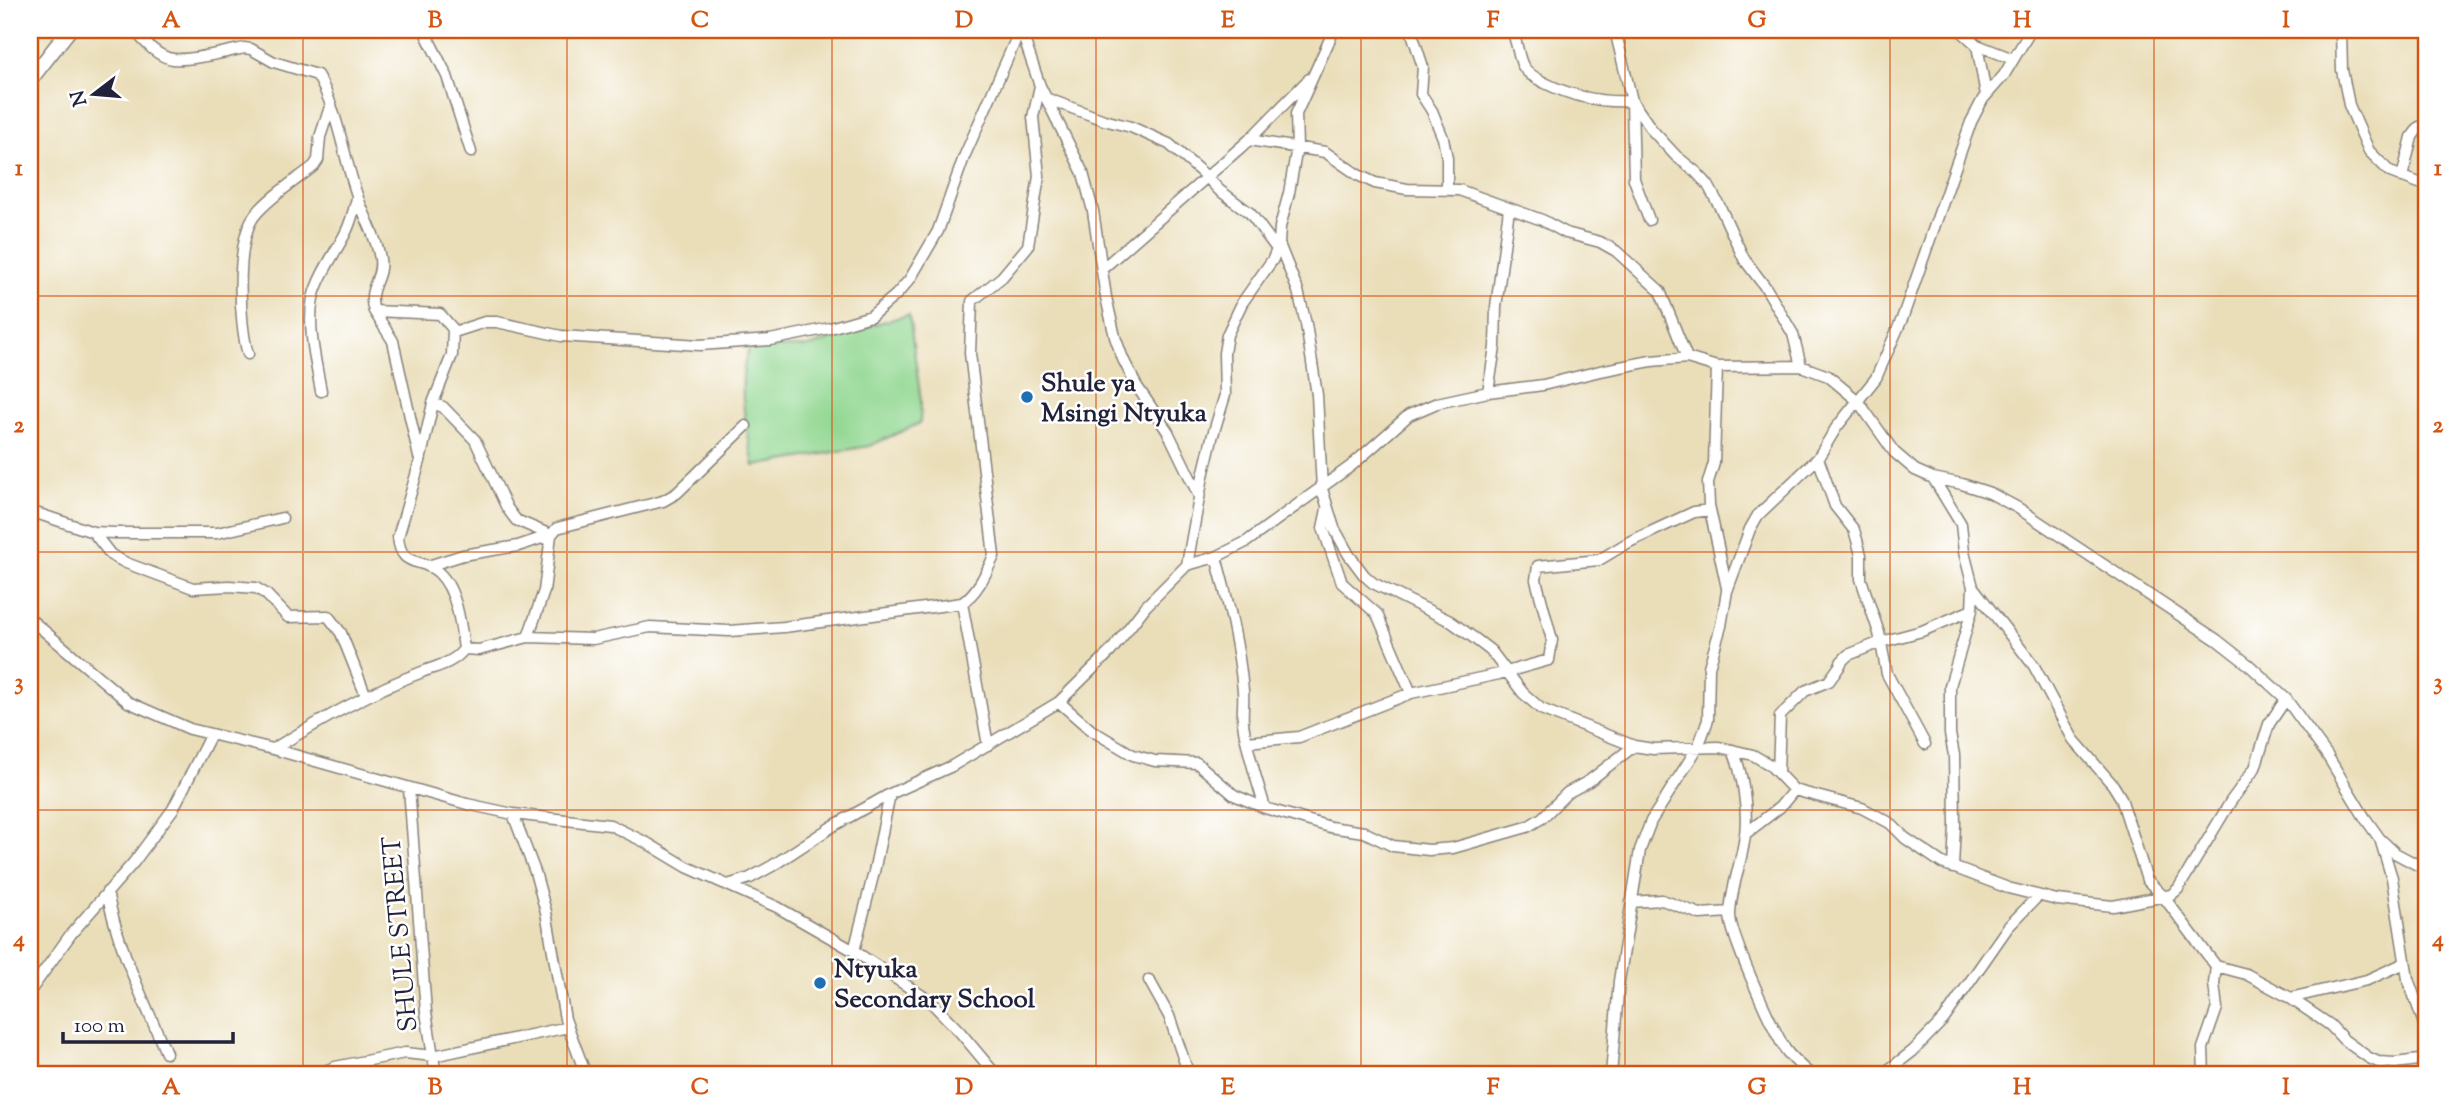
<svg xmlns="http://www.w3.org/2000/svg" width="2457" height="1105" font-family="'Sorts Mill Goudy',serif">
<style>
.green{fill:#92d791;stroke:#5a7c66;stroke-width:2}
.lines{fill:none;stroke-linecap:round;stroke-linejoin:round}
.street-casing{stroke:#86807a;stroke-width:13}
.secondary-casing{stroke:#86807a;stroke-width:17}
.street{stroke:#fff;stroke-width:10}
.secondary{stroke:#fff;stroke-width:14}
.grid{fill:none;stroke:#d45411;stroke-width:2;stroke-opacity:0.55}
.poi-dot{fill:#1f6fb2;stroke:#fff;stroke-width:2.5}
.labels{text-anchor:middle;stroke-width:5;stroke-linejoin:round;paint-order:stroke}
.poi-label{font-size:26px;font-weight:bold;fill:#22223b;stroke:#fff;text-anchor:start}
.street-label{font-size:26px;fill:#22223b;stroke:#fff}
.neatline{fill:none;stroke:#d45411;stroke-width:2.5}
.grid-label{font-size:23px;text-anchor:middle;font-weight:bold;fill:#d45411}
</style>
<rect width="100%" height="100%" fill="#fff"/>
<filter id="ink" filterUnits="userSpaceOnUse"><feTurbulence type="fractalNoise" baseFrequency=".0143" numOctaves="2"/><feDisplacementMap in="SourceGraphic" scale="14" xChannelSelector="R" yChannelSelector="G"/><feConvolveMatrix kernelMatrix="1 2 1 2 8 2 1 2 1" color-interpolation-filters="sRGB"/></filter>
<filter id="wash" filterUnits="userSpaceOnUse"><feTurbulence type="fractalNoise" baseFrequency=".00686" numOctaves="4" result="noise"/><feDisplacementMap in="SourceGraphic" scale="28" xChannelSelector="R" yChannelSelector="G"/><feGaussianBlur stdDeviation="1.57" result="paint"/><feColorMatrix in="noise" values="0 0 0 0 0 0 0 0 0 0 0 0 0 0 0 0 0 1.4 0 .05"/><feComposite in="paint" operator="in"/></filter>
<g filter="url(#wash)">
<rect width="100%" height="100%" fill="#eadeb9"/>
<!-- green -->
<path class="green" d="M909,315L921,401L920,423L869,446L754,466C747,429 735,384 749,348L809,347L882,322Z"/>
</g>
<g filter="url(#ink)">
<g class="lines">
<defs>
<path id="street" d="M134,30C144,41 157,57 173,59C190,61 226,52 244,48L251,49L274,62L317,75C338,109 344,160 358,198C365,218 377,238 380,259C383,280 366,288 374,311L440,314L453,329L452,355L433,403L420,461L398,537C401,570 421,556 439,573C457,590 461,626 464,649C454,663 437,666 422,672C369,692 322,720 273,749
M424,30L447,76L471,152
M1021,30L1040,86L1083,173L1093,211L1106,297L1115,337L1123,359L1136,385L1168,432L1199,496
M1411,30L1423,67L1421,94L1432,111L1443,138L1447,158V190
M1511,30C1518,41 1517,55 1523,66C1528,75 1538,79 1545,83C1573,97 1601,103 1632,101L1634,179L1649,220
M1615,30L1632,101L1652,130L1676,156L1696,172L1708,185L1721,209L1744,259L1766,288L1793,334L1801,366
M1960,30L1977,45L2013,59
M2341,30L2342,70L2349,105L2369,151L2390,172L2427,186
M1977,45L1986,95
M1048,99L1104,120L1131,127L1169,144L1207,177L1219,190L1250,213L1277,249
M1249,140L1325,152L1358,175L1375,183L1407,189L1459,190L1542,220L1566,233L1600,242L1616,251L1660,291L1687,358
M2402,177L2412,137L2419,127L2427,126
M1279,244L1298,291L1306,324L1317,395L1322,489L1334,528L1349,555L1364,575L1373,583L1450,621L1474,638L1491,651L1523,693L1541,709L1634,746L1653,749L1719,747L1753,755L1770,765L1794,790L1862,808L1890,823L1905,838L1942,863L2008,888L2057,900L2113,906L2171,895L2178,889L2231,801L2255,768L2269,724L2286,699
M1102,269L1249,140L1309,79
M374,311L393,341L419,457
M454,332L485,322H497L561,336L700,345L770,340L830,328L871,316L896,295L910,279L938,231L964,157L1020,30
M248,354C239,324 235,240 255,215C271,196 295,181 314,166L318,160L320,137L330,107
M1717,367L1714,463L1708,482L1709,505L1727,588
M321,391C316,363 307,327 313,298C319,275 334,255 345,234C351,223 354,210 357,198
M1488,392L1495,347L1496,307L1509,209
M433,403L443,407L475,440L507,508L516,520L551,535
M1818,458L1835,506L1854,530L1857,540L1861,555V579L1879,633L1887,674L1925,744
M1933,478L1961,524L1964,552L1973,587L2034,666L2073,739L2113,785L2121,798L2147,880L2163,896L2216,966L2246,974L2287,996L2330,1025L2344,1040L2369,1058L2378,1062L2395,1063L2427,1059
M1327,509L1323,528L1342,583L1377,614L1411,693
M30,511L93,532L115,533H217L282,518
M93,532L111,555L126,563L193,588L229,586L256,588L266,594L288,617L328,616L341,633L366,696
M1216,557C1228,601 1239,645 1243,691C1244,701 1242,713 1243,723C1247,752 1257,780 1265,808L1330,827L1364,832L1393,846L1429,850L1453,848L1527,827L1542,818L1567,793L1589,781L1634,746
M1187,565L1203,476L1212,438L1225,395L1224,353L1227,335L1242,303L1273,259L1279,244L1280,227L1289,193L1297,147L1296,114L1334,30
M428,566L463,555L518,546L551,535
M962,603L988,745
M30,619L128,702L190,729L273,749L467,804L513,814L610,825L647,843L687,867L777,907L854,951L930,1001L960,1032L996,1075
M528,637L544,591L551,535L557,528L663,501L677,493L746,426
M464,649L479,650L528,637L593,639L650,627L729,631L784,627L962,603C978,592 986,573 994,556L970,353L972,301L1002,277L1028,246L1039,176L1033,117L1040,86
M1059,702L1091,730L1133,755L1155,761L1197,763L1234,795L1265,808
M1247,742L1299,737L1411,693L1499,674L1549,660L1552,640L1536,580L1538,566L1599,560L1629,542L1694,512L1710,510
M1733,750C1743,775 1748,808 1745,835C1742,862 1731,887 1730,914C1729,934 1773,1029 1785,1049C1792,1059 1802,1067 1811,1075
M1778,773L1780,716L1805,691L1829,681L1839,667L1842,661L1848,655L1881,642L1922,631L1972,610
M409,788L426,1012L436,1075
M513,814L535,872L546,912L565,1019L586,1075
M1745,834L1780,807L1794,790
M2381,842L2392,878L2408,979L2427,1032
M1953,868L1955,824L1954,755L1950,734V686L1972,610L1973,587
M728,885L750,878L772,866L833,826L890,794L952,766L1059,702L1111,651L1146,606L1187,565L1216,557L1246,542L1351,466L1409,415L1437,403L1488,392L1543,385L1600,371L1651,361L1687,358L1717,367L1801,366L1828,376L1858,401L1894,452L1915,470L1933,478L1962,484L1990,493L2018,508L2217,640L2249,665L2286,699L2327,755L2365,818L2380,839L2395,853L2427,870
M107,892C118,949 144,1000 166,1053
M1631,902L1662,900L1700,914L1730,912
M854,951L874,872L890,794
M1149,980L1169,1016L1189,1075
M30,991L71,934L134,862L173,809L211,734
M2290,998L2367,980L2405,963
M315,1075L335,1067L405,1053L433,1056L568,1027
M1611,1075L1619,981L1640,850L1651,821L1698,747L1708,720L1709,667L1721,626L1727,591L1750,529L1758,515L1818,458L1836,428L1876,378L1902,319L1971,122L1983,99L2004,75L2031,30
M1882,1075L1913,1051L1944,1019L2008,927L2038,896
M2204,1075L2203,1048L2217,1008L2214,984L2216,966"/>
<path id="secondary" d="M30,80L69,30"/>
</defs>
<!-- street casing -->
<use href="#street" class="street-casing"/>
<!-- secondary casing -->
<use href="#secondary" class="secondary-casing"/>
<!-- street -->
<use href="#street" class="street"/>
<!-- secondary -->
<use href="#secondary" class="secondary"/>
</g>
</g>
<!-- grid -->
<path class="grid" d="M303,30V1075M567,30V1075M832,30V1075M1096,30V1075M1361,30V1075M1625,30V1075M1890,30V1075M2154,30V1075M30,296H2427M30,552H2427M30,810H2427"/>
<!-- markers -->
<g class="poi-dot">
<circle cx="1027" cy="397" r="7"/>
<circle cx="820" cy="983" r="7"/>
</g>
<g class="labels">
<!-- poi labels -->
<g class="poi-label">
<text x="1041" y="391">Shule ya<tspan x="1041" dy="30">Msingi Ntyuka</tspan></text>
<text x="834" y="977">Ntyuka<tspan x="834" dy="30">Secondary School</tspan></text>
</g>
<!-- street labels -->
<g class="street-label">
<text transform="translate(399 934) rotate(-95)" y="9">SHULE STREET</text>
</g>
</g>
<!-- margin -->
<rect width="2457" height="1105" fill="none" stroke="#fff" stroke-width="77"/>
<!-- north arrow -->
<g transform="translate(94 94) rotate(254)" stroke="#ffffff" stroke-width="5" paint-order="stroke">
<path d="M0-5L12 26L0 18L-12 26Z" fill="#22223b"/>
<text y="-10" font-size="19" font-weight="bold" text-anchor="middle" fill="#22223b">N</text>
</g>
<!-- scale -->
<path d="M63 1032v10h170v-10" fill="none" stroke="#22223b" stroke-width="3.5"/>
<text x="74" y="1032" font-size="21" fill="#22223b" stroke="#ffffff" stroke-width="5" paint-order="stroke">100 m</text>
<rect x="38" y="38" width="2380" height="1028" class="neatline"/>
<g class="grid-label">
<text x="171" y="27">A</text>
<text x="435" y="27">B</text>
<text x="700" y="27">C</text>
<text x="964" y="27">D</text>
<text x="1228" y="27">E</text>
<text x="1493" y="27">F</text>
<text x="1757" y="27">G</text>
<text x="2022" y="27">H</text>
<text x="2286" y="27">I</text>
<text x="19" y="175">1</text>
<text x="2438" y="175">1</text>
<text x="19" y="432">2</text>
<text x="2438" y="432">2</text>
<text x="19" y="689">3</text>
<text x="2438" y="689">3</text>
<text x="19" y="946">4</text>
<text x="2438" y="946">4</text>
<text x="171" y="1094">A</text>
<text x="435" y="1094">B</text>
<text x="700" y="1094">C</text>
<text x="964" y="1094">D</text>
<text x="1228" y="1094">E</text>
<text x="1493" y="1094">F</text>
<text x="1757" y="1094">G</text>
<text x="2022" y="1094">H</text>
<text x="2286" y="1094">I</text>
</g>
</svg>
